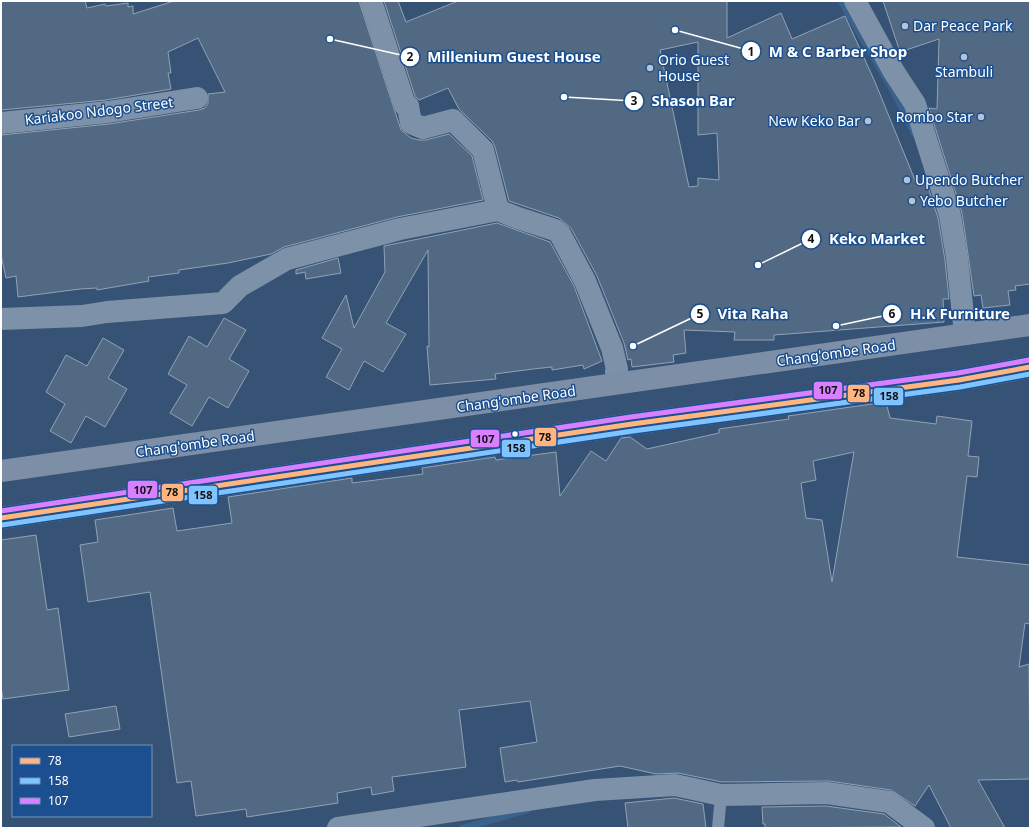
<svg xmlns="http://www.w3.org/2000/svg" width="1031" height="829" font-family="'Noto Sans',sans-serif">
<style>
.lines{fill:none;stroke-linecap:round;stroke-linejoin:round}
.stream{stroke:#3b618d;stroke-width:7}
.building{fill:#526984;stroke:#92a2b6;fill-rule:evenodd}
.service{stroke:#7d92a8;stroke-width:12}
.minor{stroke:#7d92a8;stroke-width:22}
.primary{stroke:#7d8ea7;stroke-width:22}
.bus-1-casing{stroke:#1b4f8f;stroke-width:8}
.bus-2-casing{stroke:#1b4f8f;stroke-width:8}
.bus-3-casing{stroke:#1b4f8f;stroke-width:8}
.bus-1{stroke:#ffb580;stroke-width:5}
.bus-2{stroke:#80c4ff;stroke-width:5}
.bus-3{stroke:#d880ff;stroke-width:5}
.poi-dot{fill:#b9c2ce;stroke:#1b4f8f;stroke-width:1.5}
.bus-dot{fill:#fff;stroke:#1b4f8f;stroke-width:1.5}
.labels{text-anchor:middle;stroke-width:3;stroke-linejoin:round;paint-order:stroke}
.poi-label{font-size:14px;fill:#fff;stroke:#1b4f8f;text-anchor:start}
.street-label{font-size:14px;fill:#fff;stroke:#1b4f8f}
.leader{fill:none;stroke:#fff;stroke-width:1.5}
.callout-dot{fill:#fff;stroke:#1b4f8f;stroke-width:1.5}
.mark-label{font-size:12px;text-anchor:middle;font-weight:bold;fill:#111}
.callout-label{font-size:15px;text-anchor:middle;font-weight:bold;fill:#fff;stroke:#1b4f8f;stroke-width:3;stroke-linejoin:round;paint-order:stroke}
.line-badge{stroke:#1b4f8f;stroke-width:1.5}
.pale-badge-label{font-size:11px;text-anchor:middle;font-weight:bold;fill:#111}
</style>
<rect width="100%" height="100%" fill="#365274"/>
<g class="lines">
<!-- stream -->
<path class="stream" d="M841,1L895,94L914,133
M939,213L940,239
M463,828L527,810"/>
</g>
<!-- building -->
<path class="building" d="M1,1H85L87,8L105,4L106,6L128,3V7L133,6V14L174,1H359L401,130L411,138L419,140H426L449,134L472,156L483,200L397,217L284,247L271,254L228,263L179,270V273L148,277L149,281L97,290V288L80,289L18,297L16,276L6,278L1,255V135L109,124L199,110L205,108L208,103V94L225,92L198,38L168,52L171,73H168L171,89L106,100L1,110Z
M384,1H398L406,22L458,1H727V38L781,13L792,39L845,16L875,82L917,185L926,181L938,218L945,260L949,299H943L944,322L774,335V340H734L735,332L684,330L686,353L673,355L674,362L632,367L631,359L628,360L624,343L597,276L571,228L559,218L509,201L495,147L492,141L459,109L448,88L419,100L415,96ZM698,42V135L717,133L719,180L698,178V186L689,187L660,50Z
M883,1H1030V284L1015,286L1016,290L1008,291L1010,305L983,308L981,295L974,296L962,213L929,108L937,109L939,39L900,52Z
M497,223L550,242L574,286L602,361L584,369L583,365L552,370V367L533,369L495,374L496,379L430,385L427,346L429,347L428,250L386,323L406,334L383,372L364,361L349,390L326,377L342,349L322,338L346,295L354,328L385,272L384,246Z
M338,258L341,273L306,279L305,272L296,274V270Z
M224,318L246,330L229,359L249,371L228,408L209,397L192,426L170,413L187,385L168,374L189,336L207,347Z
M103,338L124,350L108,378L127,389L105,427L86,416L71,443L50,431L65,404L46,392L66,355L87,366Z
M886,402L890,418L936,424L937,416L972,421L968,456L979,457L977,477L967,476L957,557L1030,565V624L1025,623L1019,667L1029,664L1030,779L978,780L1005,828H951L929,785L915,806L891,790L829,781L722,782L678,773L656,774L620,766L518,782L517,780L505,782L500,748L537,742L530,701L459,710L466,767L392,777L394,791L372,795L371,787L337,793L338,803L247,817L246,809L196,816L191,781L177,783L150,592L88,602L80,545L98,542L95,520L173,508L177,531L232,523L228,497L352,478V483L423,474L422,468L495,457L496,460L556,452L560,496L591,451L606,461L621,438L630,437L647,449L719,433V429L789,419L788,416ZM854,452L852,463L832,582L822,520L806,518L801,483L816,480L813,461Z
M36,535L47,610L58,608L69,690L3,699L1,687V540Z
M116,706L120,729L69,737L65,714Z
M674,798L703,804L706,828H628L625,803Z
M826,806L884,814L901,827L765,828V824H763L762,807Z"/>
<g class="lines">
<!-- service -->
<path class="service" d="M718,828L721,795"/>
<!-- minor -->
<path class="minor" d="M371,1L405,105L408,106L411,123L423,128L453,120L483,150L498,210
M855,1L894,72L915,104L950,215L957,258L965,334
M1,123L108,112L197,98
M1,319L82,316L107,312L223,303L240,286L287,259L400,229L498,210L518,218L555,230L560,234L585,281L612,348L617,369L616,372
M338,828L595,790L675,785L721,795L827,793L889,802L924,828"/>
<!-- primary -->
<path class="primary" d="M1,471L1030,325
M1,518L632,424L959,380L1030,367"/>
<defs>
<path id="bus-1" d="M1,518L632,424L959,380L1030,367"/>
<path id="bus-2" d="M2,525L633,431L960,387L1030,374"/>
<path id="bus-3" d="M1,511L631,417L958,373L1029,360"/>
</defs>
<!-- bus-1 casing -->
<use href="#bus-1" class="bus-1-casing"/>
<!-- bus-2 casing -->
<use href="#bus-2" class="bus-2-casing"/>
<!-- bus-3 casing -->
<use href="#bus-3" class="bus-3-casing"/>
<!-- bus-1 -->
<use href="#bus-1" class="bus-1"/>
<!-- bus-2 -->
<use href="#bus-2" class="bus-2"/>
<!-- bus-3 -->
<use href="#bus-3" class="bus-3"/>
</g>
<!-- markers -->
<g class="poi-dot">
<circle cx="905" cy="26" r="4"/>
<circle cx="964" cy="57" r="4"/>
<circle cx="650" cy="68" r="4"/>
<circle cx="981" cy="117" r="4"/>
<circle cx="868" cy="121" r="4"/>
<circle cx="907" cy="180" r="4"/>
<circle cx="912" cy="201" r="4"/>
</g>
<circle class="bus-dot" cx="515" cy="434" r="3.5"/>
<g class="labels">
<!-- poi labels -->
<g class="poi-label">
<text x="913" y="31">Dar Peace Park</text>
<text x="658" y="65">Orio Guest<tspan x="658" dy="16">House</tspan></text>
<text x="964" y="77" text-anchor="middle">Stambuli</text>
<text x="973" y="122" text-anchor="end">Rombo Star</text>
<text x="860" y="126" text-anchor="end">New Keko Bar</text>
<text x="915" y="185">Upendo Butcher</text>
<text x="920" y="206">Yebo Butcher</text>
</g>
<!-- street labels -->
<g class="street-label">
<text transform="translate(99 111) rotate(-7)" y="5">Kariakoo Ndogo Street</text>
<text transform="translate(836 353) rotate(-8)" y="5">Chang'ombe Road</text>
<text transform="translate(516 399) rotate(-8)" y="5">Chang'ombe Road</text>
<text transform="translate(195 444) rotate(-8)" y="5">Chang'ombe Road</text>
</g>
</g>
<!-- callouts -->
<path class="leader" d="M675 30L751 51M330 39L410 57M564 97L634 101M758 265L811 239M633 346L700 314M836 326L892 314"/>
<g class="callout-dot">
<circle cx="675" cy="30" r="4"/>
<circle cx="330" cy="39" r="4"/>
<circle cx="564" cy="97" r="4"/>
<circle cx="758" cy="265" r="4"/>
<circle cx="633" cy="346" r="4"/>
<circle cx="836" cy="326" r="4"/>
<circle cx="751" cy="51" r="10"/>
<circle cx="410" cy="57" r="10"/>
<circle cx="634" cy="101" r="10"/>
<circle cx="811" cy="239" r="10"/>
<circle cx="700" cy="314" r="10"/>
<circle cx="892" cy="314" r="10"/>
</g>
<g class="mark-label">
<text x="751" y="56">1</text>
<text x="410" y="61">2</text>
<text x="634" y="105">3</text>
<text x="811" y="243">4</text>
<text x="700" y="318">5</text>
<text x="892" y="318">6</text>
</g>
<g class="callout-label">
<text x="838" y="57">M &amp; C Barber Shop</text>
<text x="514" y="62">Millenium Guest House</text>
<text x="693" y="106">Shason Bar</text>
<text x="877" y="244">Keko Market</text>
<text x="753" y="319">Vita Raha</text>
<text x="960" y="319">H.K Furniture</text>
</g>
<g class="line-badge">
<rect x="813" y="381" width="30" height="19" rx="4" fill="#d880ff"/>
<rect x="847" y="384" width="23" height="19" rx="4" fill="#ffb580"/>
<rect x="873" y="387" width="31" height="19" rx="4" fill="#80c4ff"/>
<rect x="534" y="427" width="23" height="20" rx="4" fill="#ffb580"/>
<rect x="470" y="429" width="30" height="19" rx="4" fill="#d880ff"/>
<rect x="501" y="439" width="30" height="19" rx="4" fill="#80c4ff"/>
<rect x="127" y="480" width="31" height="19" rx="4" fill="#d880ff"/>
<rect x="161" y="483" width="23" height="19" rx="4" fill="#ffb580"/>
<rect x="188" y="485" width="30" height="20" rx="4" fill="#80c4ff"/>
</g>
<g class="pale-badge-label">
<text x="828" y="394">107</text>
<text x="859" y="397">78</text>
<text x="889" y="400">158</text>
<text x="545" y="441">78</text>
<text x="485" y="443">107</text>
<text x="516" y="452">158</text>
<text x="143" y="494">107</text>
<text x="172" y="496">78</text>
<text x="203" y="499">158</text>
</g>
<!-- border -->
<rect width="1031" height="829" fill="none" stroke="#ffffff" stroke-width="4"/>
<!-- legend -->
<rect x="12" y="745" width="140" height="72" fill="#1b4f8f" stroke="#7695bc"/>
<rect x="20" y="758" width="20" height="6" fill="#ffb580" stroke="#7695bc"/>
<text x="48" y="765" font-size="12" fill="#ffffff">78</text>
<rect x="20" y="778" width="20" height="6" fill="#80c4ff" stroke="#7695bc"/>
<text x="48" y="785" font-size="12" fill="#ffffff">158</text>
<rect x="20" y="798" width="20" height="6" fill="#d880ff" stroke="#7695bc"/>
<text x="48" y="805" font-size="12" fill="#ffffff">107</text>
</svg>
